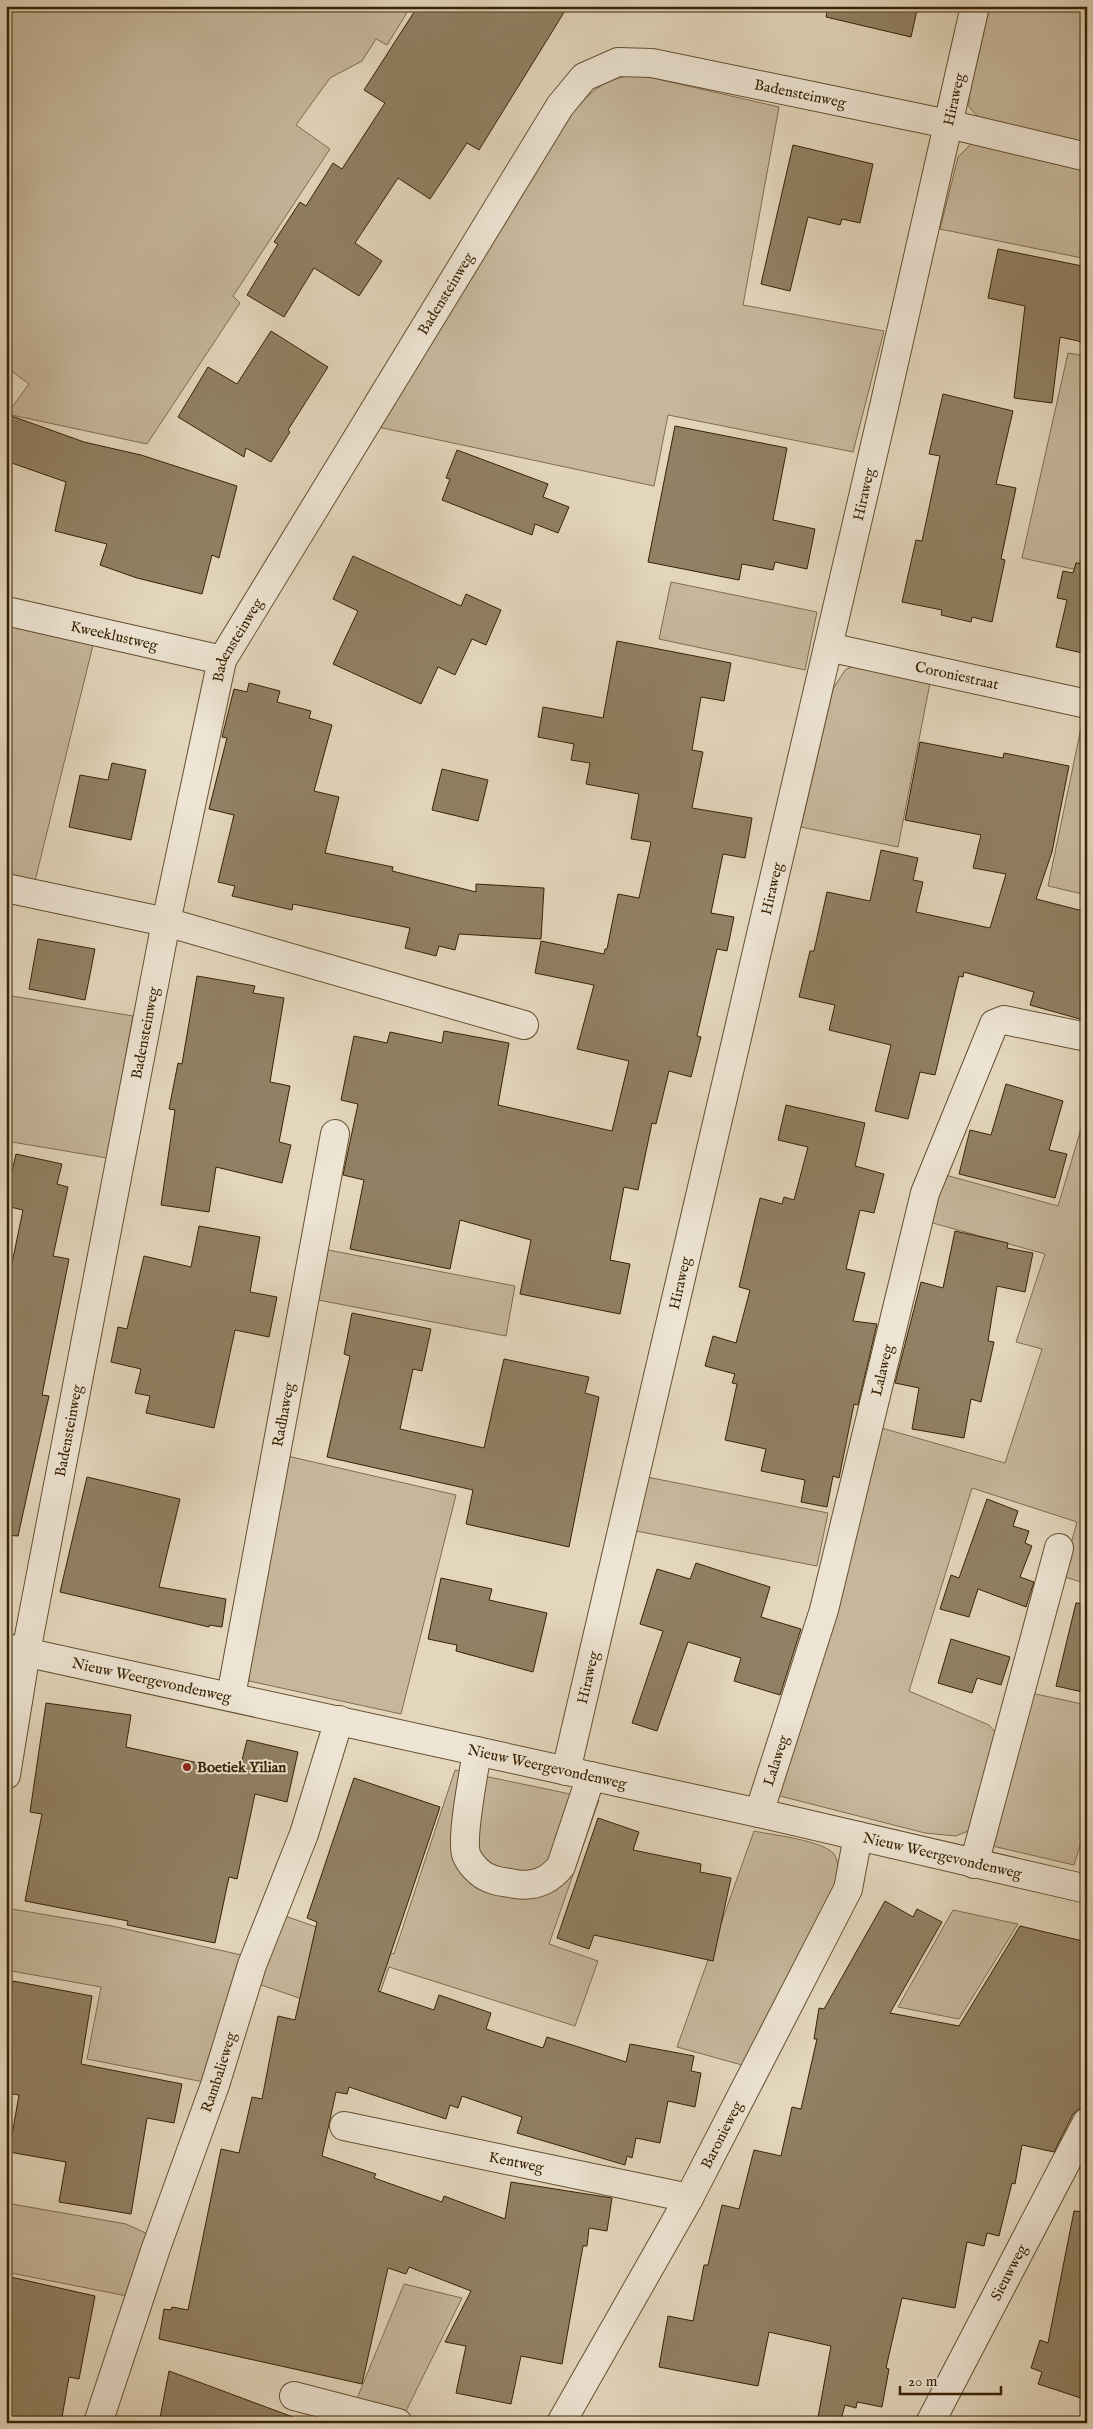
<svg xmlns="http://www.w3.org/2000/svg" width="1093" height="2429" font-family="'IM FELL English',serif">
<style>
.green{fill:#c6b79c;stroke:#806c4f}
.building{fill:#918063;stroke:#392202}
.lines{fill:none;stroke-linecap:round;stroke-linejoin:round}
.minor-casing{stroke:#644f30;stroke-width:30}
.minor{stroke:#ede4d3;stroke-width:28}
.poi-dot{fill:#8f2418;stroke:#ede4d3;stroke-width:2}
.labels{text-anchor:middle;stroke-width:4;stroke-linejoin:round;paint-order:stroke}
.street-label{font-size:15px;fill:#392202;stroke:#ede4d3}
.poi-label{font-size:15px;font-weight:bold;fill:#392202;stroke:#ede4d3;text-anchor:start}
</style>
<rect width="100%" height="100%" fill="#e3d6bc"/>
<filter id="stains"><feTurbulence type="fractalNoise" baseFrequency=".004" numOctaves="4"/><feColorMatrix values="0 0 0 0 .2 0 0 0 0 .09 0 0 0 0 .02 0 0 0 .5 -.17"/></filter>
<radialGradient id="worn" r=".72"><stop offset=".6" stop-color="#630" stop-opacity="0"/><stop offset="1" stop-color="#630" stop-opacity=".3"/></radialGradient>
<!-- green -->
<path class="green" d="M6,6H411L387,45L376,39L362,61L330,78L296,125L330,149L233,296L240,303L147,444L7,414L29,384L6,367Z
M990,6H1087V149L980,119L969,107V96Z
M640,75L779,107L743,305L884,331L853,452L668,415L654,486L378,427L567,120C589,93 603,76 640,75Z
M973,142L1087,165V259L940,229L958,157Z
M1068,353L1087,356V572L1022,558Z
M671,582L817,612L805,670L659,639Z
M6,622L94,641L34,885L6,879Z
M857,664L931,678L898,847L801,827L833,689L845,670Z
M1084,714L1087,715V895L1048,886Z
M6,995L133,1016L107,1158L6,1141Z
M1087,1109V1584L1062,1576L1077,1522L972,1488L909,1691L989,1725L995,1732L994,1744L973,1829L956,1836L925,1833L772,1794L878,1427L1005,1463L1042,1349L1016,1342L1045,1254L929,1222L942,1174L1058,1206Z
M323,1249L515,1286L506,1336L313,1299Z
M283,1455L456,1495L401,1714L249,1681L253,1617Z
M647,1477L828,1513L817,1566L636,1531Z
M1031,1693L1087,1705V1824L1074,1865L988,1845Z
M455,1770L599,1800L549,1944L598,1961L575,2026L389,1967L370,2022L258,1984L282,1915L394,1954Z
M754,1831C772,1835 822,1840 834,1854C839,1861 838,1873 837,1881L742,2065L677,2047Z
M6,1908L112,1926L246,1956L204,2082L87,2059L101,1987L6,1970Z
M953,1910L1018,1924L959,2019L898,2007Z
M6,2203L126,2224L150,2235L132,2297L6,2272Z
M404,2284L462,2298L404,2415L356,2401Z"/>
<!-- building -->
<path class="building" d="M418,6H568L479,150L467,143L430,199L398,178L355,243L382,261L359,296L314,268L284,317L247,295L278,244L274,242L300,202L306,206L333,163L342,169L385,103L364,90Z
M828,6H918L911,37L826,17Z
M793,145L873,164L860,223L842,219L840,225L808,217L790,291L761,284Z
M998,249L1087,267V343L1060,337L1052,403L1014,398L1025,306L988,298Z
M271,331L328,367L288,430L290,432L271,462L246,448L244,457L178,417L208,367L237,384Z
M943,394L1013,411L996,484L1016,488L1001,559L1005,560L992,622L972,617L971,622L941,615L942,610L902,602L916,540L922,541L940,456L929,454Z
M6,414L84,442L141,455L237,486L219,558L212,555L202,594L137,578L100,565L107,544L55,531L66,482L6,461Z
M675,426L787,448L773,520L815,529L807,569L775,562L773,570L742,564L739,580L648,562Z
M457,450L548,484L543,497L569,507L558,533L535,524L532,535L442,500L450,479L446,478Z
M353,556L461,606L466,594L501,610L486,645L472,639L455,675L438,667L421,704L333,664L358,611L333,599Z
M1076,563L1087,564V654L1056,647L1067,600L1057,598L1063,571L1073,573Z
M617,641L731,663L724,701L701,697L692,750L703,752L692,808L752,818L745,858L723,854L711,913L734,917L727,951L717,949L697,1036L701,1037L691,1077L669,1071L656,1124L652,1123L638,1190L624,1187L610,1260L630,1264L620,1314L520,1294L531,1240L460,1220L450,1269L350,1249L364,1180L343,1175L358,1104L341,1100L354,1036L387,1043L390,1032L442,1043L444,1031L509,1043L498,1105L612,1131L629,1061L577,1049L594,985L535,973L541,941L604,954L605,949H607L618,894L639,898L651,842L631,839L639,794L586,784L590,763L571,760L574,744L538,737L543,707L603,718Z
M249,683L280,691L277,702L311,711L309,718L332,725L314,791L339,797L325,853L393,867L392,871L476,892V884L544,888L541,939L459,934L455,950L439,946L436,956L405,948L410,928L293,904L292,910L232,896L235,886L218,882L234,815L209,809L227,738L222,737L234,689L247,692Z
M920,742L1003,758L1004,753L1069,766L1052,852L1036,899L1087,912V1021L1030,1005L1034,992L964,972L963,977L959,976L935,1075L920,1072L908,1119L875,1111L891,1045L829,1030L835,1005L799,997L810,951H814L827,892L870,901L881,850L918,858L913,880L923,882L916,912L990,928L1006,874L973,868L981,835L905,820Z
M112,763L146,770L131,840L69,827L80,775L108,780Z
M442,769L488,780L478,821L432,810Z
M38,939L95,949L85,1000L29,989Z
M197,976L255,986L253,993L284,998L270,1082L290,1086L279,1142L291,1145L282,1183L216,1167L209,1212L161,1205L175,1110L169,1109L178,1063L182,1064Z
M1006,1084L1063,1101L1049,1150L1067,1154L1055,1198L959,1174L970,1130L991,1135Z
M786,1105L865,1123L855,1166L884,1174L874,1213L860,1210L846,1269L865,1273L853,1321L877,1324L858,1405L854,1404L839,1478L833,1476L827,1507L801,1502L805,1480L761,1471L766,1449L725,1440L737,1384L732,1383L735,1374L705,1366L713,1336L736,1343L750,1290L739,1287L760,1198L782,1204L784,1197L794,1200L808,1147L778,1140Z
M16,1154L62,1164L57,1184L68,1187L53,1256L69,1259L42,1395L49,1396L18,1536L6,1535V1292L23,1210L6,1206V1198Z
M199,1226L260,1237L250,1292L277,1297L269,1337L235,1330L214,1428L146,1413L150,1396L135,1393L141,1369L111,1362L118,1327L127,1329L144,1256L191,1267Z
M955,1231L1008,1243L1007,1248L1033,1253L1025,1292L997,1286L988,1341L994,1342L981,1402L971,1399L964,1438L912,1429L919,1388L895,1383L921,1282L943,1288Z
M352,1313L431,1329L422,1371L413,1369L400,1429L484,1448L504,1359L589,1377L585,1393L599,1397L569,1547L466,1524L473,1490L327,1457L350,1356L344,1354Z
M87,1477L180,1499L159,1587L226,1599L222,1627L209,1625V1627L60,1592Z
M987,1499L1018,1511L1013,1526L1029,1531L1025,1543L1032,1546L1020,1577L1034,1582L1026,1607L978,1589L969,1617L940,1609L951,1575L959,1578Z
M696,1563L770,1587L761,1617L801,1629L780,1695L734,1681L741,1658L688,1642L657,1731L632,1723L663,1631L640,1624L657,1569L690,1579Z
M441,1578L492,1589L489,1600L547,1613L533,1672L456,1651L457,1645L428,1639Z
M1076,1603L1087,1604V1693L1056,1686Z
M951,1639L1010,1657L1001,1685L977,1678L972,1693L938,1683Z
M46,1703L131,1715L126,1747L239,1772L247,1740L298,1752L287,1802L255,1794L237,1879L229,1877L215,1943L127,1925L128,1921L25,1901L42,1814L30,1812Z
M354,1778L440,1807L378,1991L434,2010L439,1995L491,2013L486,2029L543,2048L547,2037L626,2062L630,2044L694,2056L691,2071L701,2073L695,2107L668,2101L660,2143L636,2138L632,2158L627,2156L625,2165L517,2133L522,2117L462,2096L458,2108L450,2105L446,2119L349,2087L347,2094L336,2092L322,2156L376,2174L374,2178L442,2202L444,2196L505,2219L511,2182L612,2198L607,2231L589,2228L587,2246H583L562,2364L521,2356L511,2404L456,2393L466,2346L445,2342L471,2291L409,2267L406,2274L388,2268L362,2384L159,2339L164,2309L171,2310L172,2307L188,2310L221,2149L239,2153L252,2097L262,2099L278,2016L295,2020L317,1922L307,1918Z
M598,1818L639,1832L633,1850L701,1864L700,1872L731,1878L713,1961L594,1935L589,1949L557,1938Z
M885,1901L913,1917L917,1909L942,1922L890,2013L959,2026L1020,1926L1087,1942V2106L1079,2109L1073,2114L1054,2152L1022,2145L1015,2184L1012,2183L999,2236L987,2233L984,2246L967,2242L955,2308L902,2298L886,2368L889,2369L882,2407L857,2402L856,2408L845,2405L840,2423H817L831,2346L769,2332L758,2386L659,2367L668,2316L693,2321L704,2265H708L722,2205L739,2209L754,2150L781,2156L792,2107L801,2109L817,2039H814L819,2008L824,2009Z
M13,1981L92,1996L81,2064L182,2084L174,2123L147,2118L131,2214L59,2202L66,2162L9,2152L19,2095L6,2093V2022Z
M1074,2211L1087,2212V2400L1038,2384L1042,2372L1031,2368L1040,2340L1048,2343Z
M6,2276L95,2296L79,2379L69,2377L61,2423H6Z
M169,2371L301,2420V2423H159Z"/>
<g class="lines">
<defs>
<g id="minor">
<path id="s1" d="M6,611L222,660"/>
<path id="s2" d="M828,647L1087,704"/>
<path d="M6,888L166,922L524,1025"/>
<path id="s3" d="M6,1648L759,1813L1087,1889"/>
<path id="s4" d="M231,1696L335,1134"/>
<path d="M477,1751C474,1773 461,1836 466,1854C469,1863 480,1875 489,1878C496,1882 507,1882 515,1884C535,1887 549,1881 561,1866L591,1776"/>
<path id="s5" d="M566,1771L883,411L975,6"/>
<path id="s6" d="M6,1775L26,1652L166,922L222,660L560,106L584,77L618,62L652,63L948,124L1087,157"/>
<path id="s7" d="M759,1813L824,1610L925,1193L994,1024L1004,1020L1087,1037"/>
<path d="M974,1864L1059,1548"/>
<path id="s8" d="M344,2126L689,2198"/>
<path d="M294,2396L398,2423"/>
<path id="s9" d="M98,2423L156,2248L215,2085L252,1965L304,1834L339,1720"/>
<path id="s10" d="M561,2423L689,2198L848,1889L858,1836"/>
<path id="s11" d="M930,2423L1087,2122"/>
</g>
</defs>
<!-- minor casing -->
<use href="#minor" class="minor-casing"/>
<!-- minor -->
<use href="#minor" class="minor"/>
</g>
<!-- markers -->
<circle class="poi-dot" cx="187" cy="1767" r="5"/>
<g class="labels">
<!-- street labels -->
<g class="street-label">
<text dy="5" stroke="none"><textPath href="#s6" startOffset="2045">Badensteinweg</textPath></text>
<text dy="5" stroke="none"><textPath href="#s5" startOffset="1716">Hiraweg</textPath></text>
<text dy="5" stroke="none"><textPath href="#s6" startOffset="1565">Badensteinweg</textPath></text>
<text dy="5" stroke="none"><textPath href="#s5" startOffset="1311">Hiraweg</textPath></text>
<text dy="5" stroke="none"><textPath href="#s1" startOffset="111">Kweeklustweg</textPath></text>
<text dy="5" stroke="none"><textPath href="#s6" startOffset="1160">Badensteinweg</textPath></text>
<text dy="5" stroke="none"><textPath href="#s2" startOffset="132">Coroniestraat</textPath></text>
<text dy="5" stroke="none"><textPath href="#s5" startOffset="906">Hiraweg</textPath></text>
<text dy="5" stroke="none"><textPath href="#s6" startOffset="755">Badensteinweg</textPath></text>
<text dy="5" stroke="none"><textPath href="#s5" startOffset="501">Hiraweg</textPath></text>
<text dy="5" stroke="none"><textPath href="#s7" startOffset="460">Lalaweg</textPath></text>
<text dy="5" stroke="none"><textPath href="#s4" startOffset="286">Radhaweg</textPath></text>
<text dy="5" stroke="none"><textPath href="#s6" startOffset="350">Badensteinweg</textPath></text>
<text dy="5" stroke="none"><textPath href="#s5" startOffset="96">Hiraweg</textPath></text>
<text dy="5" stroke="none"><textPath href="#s3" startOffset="149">Nieuw Weergevondenweg</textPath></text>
<text dy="5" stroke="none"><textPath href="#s7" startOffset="55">Lalaweg</textPath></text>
<text dy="5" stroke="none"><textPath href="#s3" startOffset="554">Nieuw Weergevondenweg</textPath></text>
<text dy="5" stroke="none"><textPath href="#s3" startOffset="959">Nieuw Weergevondenweg</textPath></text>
<text dy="5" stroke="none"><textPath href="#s9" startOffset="371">Rambalieweg</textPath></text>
<text dy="5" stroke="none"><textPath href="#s10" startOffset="330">Baronieweg</textPath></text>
<text dy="5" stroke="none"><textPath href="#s8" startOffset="176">Kentweg</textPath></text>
<text dy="5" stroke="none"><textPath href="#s11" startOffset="170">Sieuwweg</textPath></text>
</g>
<!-- poi labels -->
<g class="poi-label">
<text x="197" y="1772">Boetiek Yilian</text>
</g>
</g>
<!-- margin -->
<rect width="1093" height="2429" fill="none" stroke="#e3d6bc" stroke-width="25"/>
<rect x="8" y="8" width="1078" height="2414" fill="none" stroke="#392202" stroke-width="2.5"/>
<rect x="12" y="12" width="1068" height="2404" fill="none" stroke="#392202"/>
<!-- scale -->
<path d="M900 2386v8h101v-8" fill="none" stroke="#392202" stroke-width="2.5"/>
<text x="908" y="2386" font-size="15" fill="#392202" stroke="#ede4d3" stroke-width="4" paint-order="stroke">20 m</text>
<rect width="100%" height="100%" filter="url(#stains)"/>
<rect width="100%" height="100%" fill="url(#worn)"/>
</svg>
